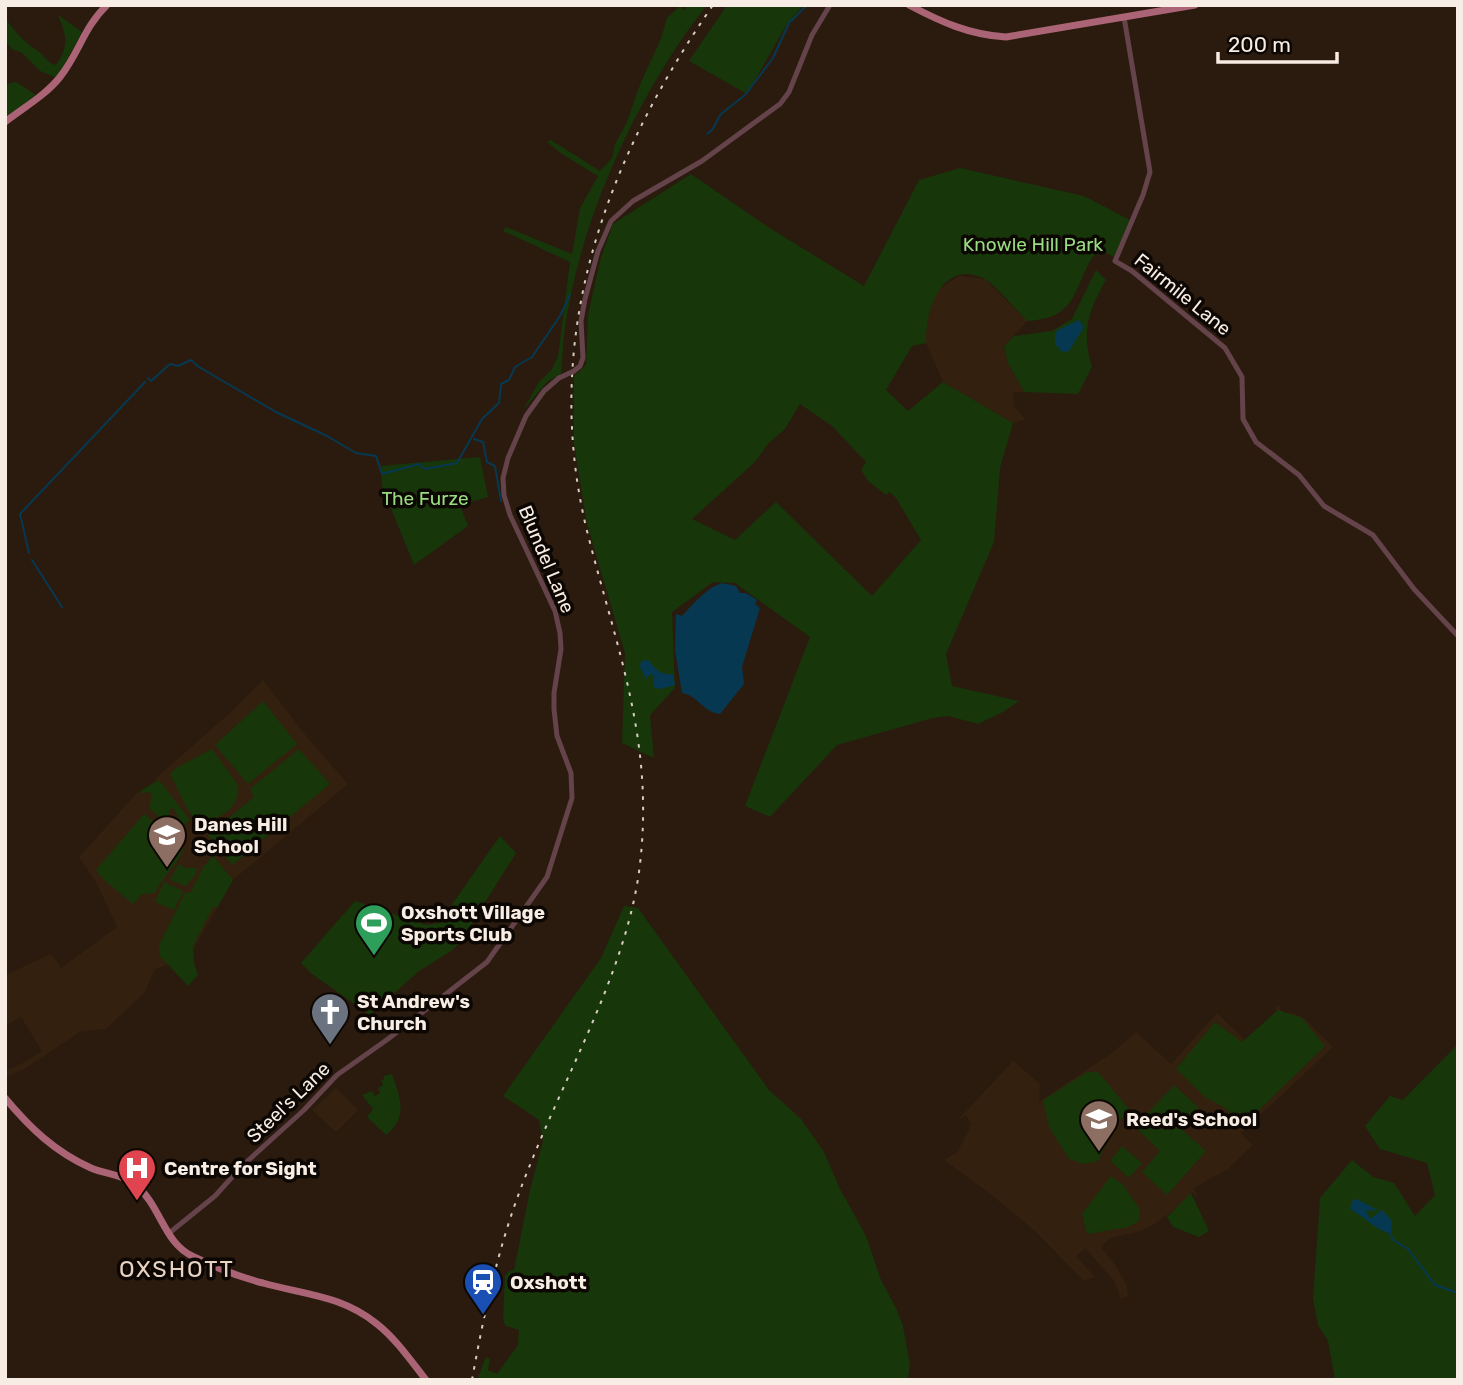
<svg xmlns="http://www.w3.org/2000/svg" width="1463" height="1385" font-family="Rubik,sans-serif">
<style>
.built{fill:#34200e}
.green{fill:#17360a;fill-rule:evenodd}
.water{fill:#063951}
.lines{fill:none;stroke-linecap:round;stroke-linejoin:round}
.stream{stroke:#063951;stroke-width:2}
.tertiary{stroke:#65434a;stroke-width:5}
.primary{stroke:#ab6475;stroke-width:7}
.rail{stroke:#d8cdc3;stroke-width:2;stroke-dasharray:3.5 7;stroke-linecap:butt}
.tertiary-bridge{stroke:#65434a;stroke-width:5}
.labels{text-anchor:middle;stroke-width:7;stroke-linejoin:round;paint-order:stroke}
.park-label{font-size:19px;fill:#98dc81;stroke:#0d0703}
.street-label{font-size:19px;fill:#f8ede4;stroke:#0d0703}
.poi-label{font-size:19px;font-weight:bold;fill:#f8ede4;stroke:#0d0703;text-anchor:start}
.quarter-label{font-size:23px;letter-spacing:2px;fill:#e8d3c2;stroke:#0d0703}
</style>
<rect width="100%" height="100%" fill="#2a1b0e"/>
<!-- built -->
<path class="built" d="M959,276L985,279L1027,321L1004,347L1008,363L1024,392H1013L1014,406L1025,419L1013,423L943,382L926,343L925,325L933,297L940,288Z
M263,680L307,737L348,784L233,880L188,958L155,969L144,993L106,1029L81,1031L26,1068L5,1077V1071L25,1062L42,1051L21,1017L5,1026V975L51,954L61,968L117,927L97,884L79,857L136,794L156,781L155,779L232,711Z
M1278,1005L1283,1013H1292L1304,1018L1333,1047L1241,1133L1253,1145L1228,1169L1194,1188L1197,1195L1196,1197L1192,1192L1173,1211L1153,1225L1137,1232L1110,1238L1101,1247L1116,1266L1126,1284L1128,1296L1121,1299L1114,1281L1085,1248L1076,1256L1095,1277L1084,1281L1035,1231L989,1193L944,1160L957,1152L969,1130L971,1124L966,1115L957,1121L1013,1061L1040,1084L1039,1102L1113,1052L1136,1032L1171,1064L1217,1013L1245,1040L1277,1011L1275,1009Z
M336,1088L358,1110L336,1132L312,1110Z"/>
<!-- green -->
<path class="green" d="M687,5H707C641,88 584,211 567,316C563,335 563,355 561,374L548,381L523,410L539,382L552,369L558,356L570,262L503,231L506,227L572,254L580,208L598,176L562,154L547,142L551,140L600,171L612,158L615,144L626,124L641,82L660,41L667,18L680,6L684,11Z
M727,5H804L787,24L747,94L689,61Z
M57,14L82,32L57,78L40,71L21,52L13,50L5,40V18C17,34 22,40 38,51C45,56 47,63 56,65C69,47 67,33 57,14Z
M16,82L36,95L5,120V87L10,83Z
M960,168L1084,196L1130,220L1114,257L1104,252L1093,256C1072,292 1077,318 1027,321C1015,309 996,285 983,278C940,259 925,313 926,343L912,346L886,390L908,411L943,382L1013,423L1000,468L994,542L946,654L952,686L1019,701L1003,712L978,724L948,716L933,718L837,745L770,817L745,806L810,637L735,583L713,582L672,612L675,688L650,715L654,758L622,743L625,653L587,524L574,444V376L586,365L588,315L601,257L613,224L691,174L768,227L864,286L919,180ZM800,404L832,426L866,462L861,470L868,481L886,495L890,492L896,498L921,540L872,596L776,502L735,540L692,519L755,462L769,443L785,429Z
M1096,270L1106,280C1088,312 1081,331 1092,367L1078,394L1024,392L1008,363L1004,347L1014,336L1052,331L1072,319Z
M480,457L488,497L460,505L468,526L414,565L382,486L381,466Z
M263,701L297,744L248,784L215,745Z
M212,749L238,785C241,809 216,823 195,820C184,806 178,789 170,774L178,767Z
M299,749L330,784L232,865L208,835L254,797L250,789Z
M159,780L190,820L183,826L173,808L169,810C167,821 182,827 184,839C188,855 161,878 155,893L142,894L133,904L104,880L96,870L144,814L165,830L171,829L168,824L149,808L152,794L148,792L142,793L140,791Z
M500,836L516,853L460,942L451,951L419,971L370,1015L312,974L301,963L355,901L426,925L439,923Z
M213,856L233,880L217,908L213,907L193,946L194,963L198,975L188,986L160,956L159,945L185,893L191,892L204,866Z
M179,864L185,868H197L196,874L186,886L170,880Z
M164,882L183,891L174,910L155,902Z
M624,906L638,908L769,1090L801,1119L824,1152L840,1189L866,1236L881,1280L897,1310L903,1326L910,1365L908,1380H477L486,1357L490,1359L488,1370L497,1374L518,1345L519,1330L506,1326L503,1320L505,1276L509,1271L514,1270L530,1190L543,1141L539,1120L503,1096L601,958Z
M1278,1010L1302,1018L1325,1046L1251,1118L1241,1112L1235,1117L1224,1107L1206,1098L1176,1069L1215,1022L1242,1042Z
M1458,1044V1380H1335L1328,1341L1318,1325L1313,1299L1320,1198L1352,1160L1373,1177L1394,1183L1415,1216L1435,1195L1427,1163L1380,1149L1365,1126L1390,1096L1403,1100Z
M1087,1072H1098L1129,1109L1113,1129L1098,1161L1084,1164L1069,1159L1049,1127L1043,1100Z
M392,1074C400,1097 409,1117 386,1135L367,1117L373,1109L362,1095L372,1091L375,1096L380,1093L378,1088L383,1085L381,1080L384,1079V1076Z
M1174,1085L1199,1108L1180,1128L1206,1151L1167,1195L1142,1172L1160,1151L1135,1127Z
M1122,1146L1142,1163L1129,1178L1110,1161Z
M1111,1176L1123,1185L1140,1209L1139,1221L1128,1227L1087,1234L1082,1214Z
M1191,1193L1209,1231L1199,1237L1173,1227L1167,1217Z"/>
<!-- water -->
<path class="water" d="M1079,320L1084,327L1069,351L1062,352L1055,344V334L1058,330Z
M722,583L736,586L740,593H746L757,600L755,604L760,608L742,667L744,684L720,714C703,712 697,695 682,693L675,650L676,614L682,616C694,603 705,589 722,583Z
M645,660L649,661C655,669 662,676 673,674L675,685L661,689L655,688L653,684L654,676L650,674L646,679L640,667L641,661Z
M1357,1199L1379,1211L1366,1210L1370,1219L1382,1210L1392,1221L1391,1234C1374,1229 1366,1218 1350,1209L1352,1201Z"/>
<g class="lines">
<!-- stream -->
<path class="stream" d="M707,134L712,130L721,114L745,95L773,58L789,23L807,5
M148,378L151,381L170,364L178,366L191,360L199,367L276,412L327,436L356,453L376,456L382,474L419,464L425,469L457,463L482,419L499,403L501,384L509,380L515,367L532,357L560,316L570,295
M474,439L483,442L487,462L495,466L501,501
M29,553L20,514L145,382
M32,560L62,607
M1391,1234L1392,1239L1408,1249L1435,1285L1458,1293"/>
<!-- tertiary -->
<path class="tertiary" d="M1124,17L1150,172L1143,195L1115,261L1132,271L1225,348L1242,377L1243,419L1256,442L1299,475L1324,506L1373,535L1414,589L1458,636
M574,371L580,366L583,358L581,321L585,299L598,251L611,221L633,201L702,161L780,104L789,92L812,35L830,5
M168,1234L215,1196L243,1165L304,1110L337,1075L388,1039L487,962L547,877L572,798L571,773L557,736L554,709V693L561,649L560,633L555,611L510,515L504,495L503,478L508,458L526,416L544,391L559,378"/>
<!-- primary -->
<path class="primary" d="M909,5C941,22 970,35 1006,37L1195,5
M5,122C23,108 46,95 60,77C79,53 84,27 107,5
M5,1098C30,1128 55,1152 91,1168C105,1174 124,1175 135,1184C162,1207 163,1243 194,1257C216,1268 240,1277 263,1283C305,1295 341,1295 377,1324C396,1339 411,1361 426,1380"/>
<!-- rail -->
<path class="rail" d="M472,1380C485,1308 500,1238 528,1170C565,1075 625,973 639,872C656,744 617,651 587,531C540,339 604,163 713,5"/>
<!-- tertiary-bridge -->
<path class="tertiary-bridge" d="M559,378L574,371"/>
</g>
<!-- icons -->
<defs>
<symbol id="school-pin" viewBox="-11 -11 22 30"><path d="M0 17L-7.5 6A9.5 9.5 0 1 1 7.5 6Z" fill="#8d6e63" stroke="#0d0703"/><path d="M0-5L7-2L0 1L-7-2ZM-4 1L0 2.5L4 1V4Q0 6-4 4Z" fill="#fff"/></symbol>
<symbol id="stadium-pin" viewBox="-11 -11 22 30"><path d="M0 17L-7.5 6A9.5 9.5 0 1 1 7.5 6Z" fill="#2e9e5b" stroke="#0d0703"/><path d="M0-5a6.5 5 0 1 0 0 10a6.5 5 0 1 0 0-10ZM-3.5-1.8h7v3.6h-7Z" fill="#fff"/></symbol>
<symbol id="church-pin" viewBox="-11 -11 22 30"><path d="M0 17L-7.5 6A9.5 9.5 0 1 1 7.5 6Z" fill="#6b7280" stroke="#0d0703"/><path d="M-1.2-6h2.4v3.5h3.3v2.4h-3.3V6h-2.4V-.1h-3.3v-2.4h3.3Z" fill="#fff"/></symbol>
<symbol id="hospital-pin" viewBox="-11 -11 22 30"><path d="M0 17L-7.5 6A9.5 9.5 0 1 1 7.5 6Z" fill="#e0444e" stroke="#0d0703"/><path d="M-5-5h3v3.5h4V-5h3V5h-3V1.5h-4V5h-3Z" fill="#fff"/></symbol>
<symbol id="station-pin" viewBox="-11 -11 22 30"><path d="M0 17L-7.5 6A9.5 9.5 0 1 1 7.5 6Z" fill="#1a4fb4" stroke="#0d0703"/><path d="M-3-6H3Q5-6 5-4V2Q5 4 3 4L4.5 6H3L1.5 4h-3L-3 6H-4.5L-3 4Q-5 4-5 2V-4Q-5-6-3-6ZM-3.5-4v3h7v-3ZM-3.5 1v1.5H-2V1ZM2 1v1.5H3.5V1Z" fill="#fff"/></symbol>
</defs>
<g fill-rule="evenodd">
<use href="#school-pin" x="145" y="813" width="44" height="60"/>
<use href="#stadium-pin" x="352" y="901" width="44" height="60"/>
<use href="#church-pin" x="308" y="990" width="44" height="60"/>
<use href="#school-pin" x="1077" y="1097" width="44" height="60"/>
<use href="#hospital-pin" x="115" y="1146" width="44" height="60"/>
<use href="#station-pin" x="461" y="1260" width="44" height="60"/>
</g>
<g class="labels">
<!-- park labels -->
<g class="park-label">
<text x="1033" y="251">Knowle Hill Park</text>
<text x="425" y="505">The Furze</text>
</g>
<!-- street labels -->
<g class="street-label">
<text transform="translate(1183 294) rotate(39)" y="7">Fairmile Lane</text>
<text transform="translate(547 559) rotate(67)" y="7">Blundel Lane</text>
<text transform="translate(288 1102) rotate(-44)" y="7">Steel's Lane</text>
</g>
<!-- poi labels -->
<g class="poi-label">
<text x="194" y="831">Danes Hill<tspan x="194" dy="22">School</tspan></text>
<text x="401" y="919">Oxshott Village<tspan x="401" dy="22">Sports Club</tspan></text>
<text x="357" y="1008">St Andrew's<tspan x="357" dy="22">Church</tspan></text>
<text x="1126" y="1126">Reed's School</text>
<text x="164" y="1175">Centre for Sight</text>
<text x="510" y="1289">Oxshott</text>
</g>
<!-- quarter labels -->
<g class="quarter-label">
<text x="177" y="1277">OXSHOTT</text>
</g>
</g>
<!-- border -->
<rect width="1463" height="1385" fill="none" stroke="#f8ede4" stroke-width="14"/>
<!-- scale -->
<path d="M1218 52v10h119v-10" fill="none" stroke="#f8ede4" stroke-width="3.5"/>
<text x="1228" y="52" font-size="21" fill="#f8ede4" stroke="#0d0703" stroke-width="5" paint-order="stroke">200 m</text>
</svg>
